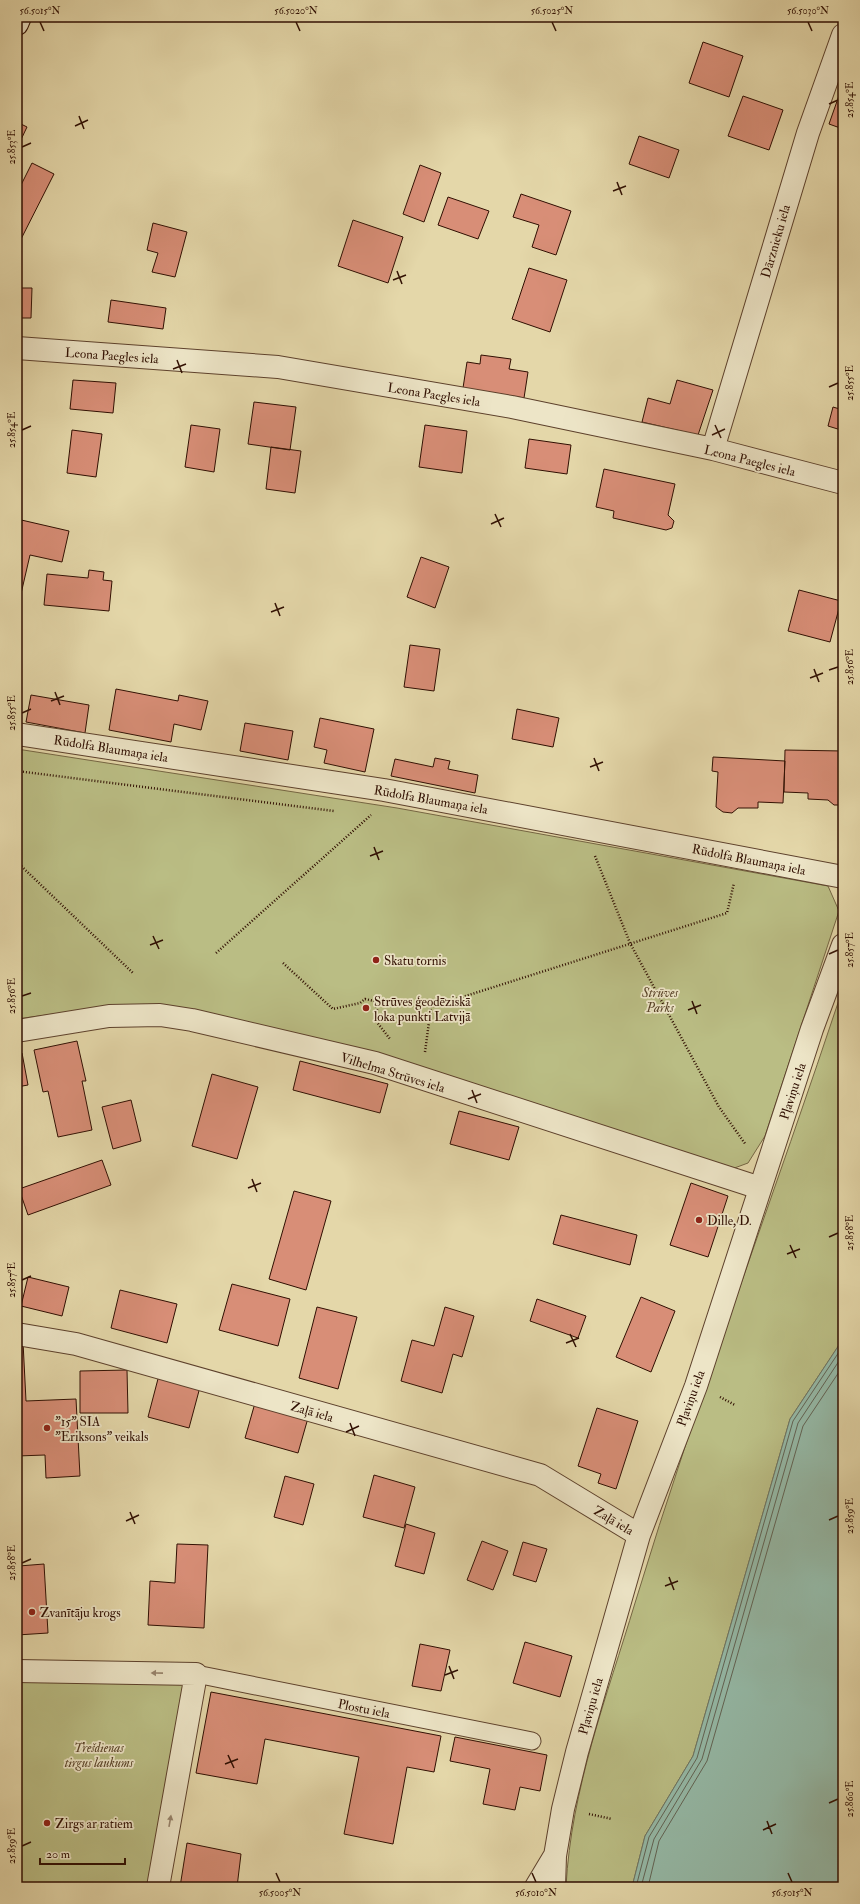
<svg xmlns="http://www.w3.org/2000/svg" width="860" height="1904" font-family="'IM FELL Double Pica',serif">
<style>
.green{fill:#babd84;stroke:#756643}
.water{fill:#95baa8;stroke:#6d7666}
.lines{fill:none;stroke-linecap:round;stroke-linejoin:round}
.shore{stroke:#626455;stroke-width:1}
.building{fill:#d88e77;stroke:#300f02}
.lane-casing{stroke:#5d412c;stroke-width:19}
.street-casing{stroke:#5d412c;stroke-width:24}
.secondary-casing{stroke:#300f02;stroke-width:24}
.path{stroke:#300f02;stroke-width:2.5;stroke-dasharray:1 2;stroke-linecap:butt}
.lane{stroke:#ede5c7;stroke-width:17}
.street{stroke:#ede5c7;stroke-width:22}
.secondary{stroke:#ede5c7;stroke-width:22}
.oneway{fill:#98856e}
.ticks{fill:none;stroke:#300f02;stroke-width:1.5}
.poi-dot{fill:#8f2418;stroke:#ede5c7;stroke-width:1.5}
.labels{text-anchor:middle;stroke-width:3.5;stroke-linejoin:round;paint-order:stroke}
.street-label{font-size:13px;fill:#300f02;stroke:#ede5c7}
.poi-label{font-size:13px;fill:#300f02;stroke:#ede5c7;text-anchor:start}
.park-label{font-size:13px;font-style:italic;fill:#594329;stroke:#ede5c7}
.neatline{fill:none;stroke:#300f02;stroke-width:1.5}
.ticks-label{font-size:10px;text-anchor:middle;fill:#300f02}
</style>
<rect width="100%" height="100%" fill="#e4d7a9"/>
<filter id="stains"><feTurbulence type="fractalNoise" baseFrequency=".005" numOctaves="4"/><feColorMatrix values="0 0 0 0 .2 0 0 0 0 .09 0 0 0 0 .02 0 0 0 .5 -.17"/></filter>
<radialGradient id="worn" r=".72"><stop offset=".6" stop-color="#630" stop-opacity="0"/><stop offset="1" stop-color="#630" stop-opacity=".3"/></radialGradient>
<!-- green -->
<path class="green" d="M17,749L397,808L828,886L839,911L765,1136L748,1163L729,1170L396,1062L112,1006L17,1019Z
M843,988V1339L790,1419L693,1756L645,1836L632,1887H566C571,1789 607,1696 635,1603C698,1396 775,1193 843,988Z
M17,1671L196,1674L158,1887H17Z"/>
<!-- water -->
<path class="water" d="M843,1339V1887H632L645,1836L693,1756L790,1419Z"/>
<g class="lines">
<!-- shore -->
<path class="shore" d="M636,1887L649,1837L697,1758L793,1421L843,1346
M641,1887L654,1839L702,1759L798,1423L843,1355
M648,1887L659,1841L707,1761L803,1426L843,1366"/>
</g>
<!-- building -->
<path class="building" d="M703,42L743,56L729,97L689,83Z
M842,87H843V129L829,124Z
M743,96L783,110L769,150L728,136Z
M17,122L27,127L17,148Z
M639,136L679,150L669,178L629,164Z
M32,163L54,174L17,247V193Z
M420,165L441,173L424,222L403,214Z
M521,194L571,211L556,255L532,247L539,225L513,217Z
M448,197L489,211L478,239L438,225Z
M353,220L403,237L388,283L338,266Z
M153,223L187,232L175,277L152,272L158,253L147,250Z
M529,268L567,280L550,332L512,319Z
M17,288H32L31,318H17Z
M111,300L166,308L163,329L108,322Z
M481,355L511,359L509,369L528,372L524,398L463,388L467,362L480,364Z
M73,380L116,383L113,413L70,409Z
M677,380L713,390L698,435L642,422L648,398L670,404Z
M254,402L296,407L290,450L248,444Z
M833,407L843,410V441L839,440L841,430L828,426Z
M191,425L220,429L214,472L185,467Z
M425,425L467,431L462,473L419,467Z
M72,430L102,434L96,477L67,473Z
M529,439L571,445L567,474L525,468Z
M271,447L301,451L295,493L266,489Z
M604,469L675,484L668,515L674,521L672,528L666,530L613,518L614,511L596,507Z
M17,519L69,531L62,562L30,555L17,611Z
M421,557L449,567L435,608L407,597Z
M89,570L104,572L103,580L112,581L109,611L44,605L47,574L88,578Z
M799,590L841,601L830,642L788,631Z
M410,645L440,649L434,691L404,687Z
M116,689L178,701L179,695L208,701L201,730L174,724L171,742L109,730Z
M31,695L89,705L85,733L26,722Z
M517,709L559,718L553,747L512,739Z
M320,718L374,729L365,772L324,763L327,750L314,747Z
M245,723L293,731L288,760L240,751Z
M785,750L843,751V805H834L828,800L808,799V793L784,792Z
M713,757L785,761L783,803L758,802V808H738L732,813L723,812L716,807L718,772L712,771Z
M435,758L450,761L448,769L478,775L475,793L391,776L395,759L433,767Z
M77,1041L86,1081H82L92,1130L58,1137L48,1091L43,1092L34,1050Z
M22,1053L28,1085L17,1087V1054Z
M300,1061L388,1084L380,1113L293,1090Z
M212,1074L258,1087L237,1159L192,1146Z
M131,1100L141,1141L113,1149L102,1107Z
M459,1111L519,1127L509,1160L450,1144Z
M102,1160L111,1185L28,1215L19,1189Z
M691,1183L728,1196L708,1257L670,1245Z
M294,1191L331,1201L306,1290L269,1279Z
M561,1215L637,1235L630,1265L553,1244Z
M28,1277L69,1287L62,1316L21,1306Z
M232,1284L290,1299L278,1346L219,1330Z
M120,1290L177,1304L167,1343L111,1328Z
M641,1297L675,1311L651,1372L616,1357Z
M537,1299L586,1316L578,1338L530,1321Z
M317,1307L357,1317L338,1389L299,1378Z
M445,1307L474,1316L462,1357L453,1354L442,1393L401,1381L412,1340L434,1346Z
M17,1342H23L26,1401L76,1399L80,1476L46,1478L45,1455L17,1456Z
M127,1370L128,1413H80V1371Z
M159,1375L200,1387L189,1428L148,1417Z
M255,1403L308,1418L298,1453L245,1438Z
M597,1408L638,1421L616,1489L598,1483L601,1474L578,1466Z
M374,1475L415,1487L404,1528L363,1517Z
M285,1476L314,1484L303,1525L274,1517Z
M406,1524L435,1533L424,1574L395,1566Z
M482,1541L508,1551L493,1590L467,1580Z
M523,1542L547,1549L536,1582L513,1575Z
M177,1544L208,1545L204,1628L148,1625L150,1581L175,1583Z
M44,1564L48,1633L17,1635V1590H21L19,1566Z
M525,1642L572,1656L560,1697L513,1683Z
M420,1644L450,1650L441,1691L412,1686Z
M211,1692L441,1736L434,1772L407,1767L393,1844L344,1834L359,1757L265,1739L257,1784L196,1773Z
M455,1737L547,1755L540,1791L520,1787L515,1810L483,1804L490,1769L450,1761Z
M187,1843L241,1854L237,1887H180Z"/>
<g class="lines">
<defs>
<path id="lane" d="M196,1674L532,1741"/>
<path id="street" d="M17,348L278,367L512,407L713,449L843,483
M713,449L808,133L843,35
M17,734L384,790L843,877
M17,1031L109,1016L160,1015L192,1020L375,1063L760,1188
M17,1334L76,1344L540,1475L639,1535
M17,1671L196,1674L158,1887
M536,1887L554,1857
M554,1887L555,1856L563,1809L577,1752L639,1535L696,1386L812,1029L843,945"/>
<path id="secondary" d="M17,24L20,17"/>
</defs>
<!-- lane casing -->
<use href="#lane" class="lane-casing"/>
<!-- street casing -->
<use href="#street" class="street-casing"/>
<!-- secondary casing -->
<use href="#secondary" class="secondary-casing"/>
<!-- path -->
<path class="path" d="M17,771L334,811
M595,856L630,943L719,1107L746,1145
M17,862L134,974
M216,953L371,815
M283,963L333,1009L360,1003L365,999L374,1001L377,1009L376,1021L390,1039
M425,1052L431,1007L727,913L734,883
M720,1397L735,1405
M589,1814L612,1819"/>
<!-- lane -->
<use href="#lane" class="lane"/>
<!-- street -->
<use href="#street" class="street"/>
<!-- secondary -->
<use href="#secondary" class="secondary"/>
</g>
<!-- one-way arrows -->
<defs><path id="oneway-solid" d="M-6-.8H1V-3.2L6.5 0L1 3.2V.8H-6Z"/></defs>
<g class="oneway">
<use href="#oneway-solid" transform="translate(157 1673) rotate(-179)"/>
<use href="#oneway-solid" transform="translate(170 1821) rotate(-80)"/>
</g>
<!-- ticks -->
<path class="ticks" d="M40,22L44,31M296,22L300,31M552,22L556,31M808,22L812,31M829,104L838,100M79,116L84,129M75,126L88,120M22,147L31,143M617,182L622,195M613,191L626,186M397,271L402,284M393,280L406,275M177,360L182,373M173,369L186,364M829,387L838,383M715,425L721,438M22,430L31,426M712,435L725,429M495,514L501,527M491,524L504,518M275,603L280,616M271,612L284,607M814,669L819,682M829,670L838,667M810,678L823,673M55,692L60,705M51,701L64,696M22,713L31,709M594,758L599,771M590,767L603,762M374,847L379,860M370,856L383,851M153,936L159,949M150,945L163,940M829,954L838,950M22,996L31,993M692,1001L697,1014M688,1010L701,1005M472,1090L477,1103M468,1099L481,1094M252,1179L257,1192M248,1188L261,1183M829,1237L838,1233M790,1245L796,1258M787,1254L800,1249M22,1280L31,1276M570,1334L576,1347M566,1343L579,1338M350,1423L355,1436M346,1432L359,1426M130,1512L135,1524M829,1520L838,1516M126,1521L139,1515M22,1563L31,1559M669,1577L674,1590M665,1586L678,1581M449,1666L454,1679M445,1675L458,1670M228,1755L234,1768M225,1764L238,1759M829,1803L838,1799M767,1821L772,1834M763,1830L776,1824M22,1846L31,1842M276,1873L280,1882M532,1873L536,1882M788,1873L792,1882"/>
<!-- markers -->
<g class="poi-dot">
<circle cx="376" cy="960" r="4"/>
<circle cx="366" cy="1008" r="4"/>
<circle cx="699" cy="1220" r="4"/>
<circle cx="47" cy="1428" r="4"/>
<circle cx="32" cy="1612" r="4"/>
<circle cx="47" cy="1823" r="4"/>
</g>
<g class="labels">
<!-- street labels -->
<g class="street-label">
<text transform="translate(775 241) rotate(-74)" y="5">Dārznieku iela</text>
<text transform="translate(112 355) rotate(4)" y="5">Leona Paegles iela</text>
<text transform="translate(434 394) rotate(9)" y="5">Leona Paegles iela</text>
<text transform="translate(750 460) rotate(14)" y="5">Leona Paegles iela</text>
<text transform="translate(111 748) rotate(9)" y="5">Rūdolfa Blaumaņa iela</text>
<text transform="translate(431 799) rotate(10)" y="5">Rūdolfa Blaumaņa iela</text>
<text transform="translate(749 859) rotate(11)" y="5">Rūdolfa Blaumaņa iela</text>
<text transform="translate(393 1072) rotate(17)" y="5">Vilhelma Strūves iela</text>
<text transform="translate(792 1091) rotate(-72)" y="5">Pļaviņu iela</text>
<text transform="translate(690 1398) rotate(-70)" y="5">Pļaviņu iela</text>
<text transform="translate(312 1411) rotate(16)" y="5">Zaļā iela</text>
<text transform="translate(614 1520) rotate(31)" y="5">Zaļā iela</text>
<text transform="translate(590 1706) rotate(-74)" y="5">Pļaviņu iela</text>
<text transform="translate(364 1708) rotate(11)" y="5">Plostu iela</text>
</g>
<!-- poi labels -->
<g class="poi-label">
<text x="384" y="965">Skatu tornis</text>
<text x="374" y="1006">Strūves ģeodēziskā<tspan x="374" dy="15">loka punkti Latvijā</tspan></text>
<text x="707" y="1225">Dille, D.</text>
<text x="55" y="1426">"15" SIA<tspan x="55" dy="15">"Eriksons" veikals</tspan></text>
<text x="40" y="1617">Zvanītāju krogs</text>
<text x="55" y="1828">Zirgs ar ratiem</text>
</g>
<!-- park labels -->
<g class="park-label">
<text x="660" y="997">Strūves<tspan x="660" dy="15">Parks</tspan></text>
<text x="99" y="1752">Trešdienas<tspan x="99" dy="15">tirgus laukums</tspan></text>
</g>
</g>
<!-- margin -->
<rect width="860" height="1904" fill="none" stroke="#e4d7a9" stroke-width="44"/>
<!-- scale -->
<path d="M40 1858v6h85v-6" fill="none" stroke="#300f02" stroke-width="2"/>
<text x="46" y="1858" font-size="12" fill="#300f02" stroke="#ede5c7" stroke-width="3" paint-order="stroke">20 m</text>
<rect x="22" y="22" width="816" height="1860" class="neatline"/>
<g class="ticks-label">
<text x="40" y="14">56.5015°N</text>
<text x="296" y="14">56.5020°N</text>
<text x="552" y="14">56.5025°N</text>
<text x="808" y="14">56.5030°N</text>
<text transform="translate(849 100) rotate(-90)" y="4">25.854°E</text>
<text transform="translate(11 147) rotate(-90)" y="4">25.853°E</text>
<text transform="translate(849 383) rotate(-90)" y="4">25.855°E</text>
<text transform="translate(11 430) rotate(-90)" y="4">25.854°E</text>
<text transform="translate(849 667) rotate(-90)" y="4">25.856°E</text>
<text transform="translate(11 713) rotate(-90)" y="4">25.855°E</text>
<text transform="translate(849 950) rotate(-90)" y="4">25.857°E</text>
<text transform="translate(11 996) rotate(-90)" y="4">25.856°E</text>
<text transform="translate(849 1233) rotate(-90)" y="4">25.858°E</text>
<text transform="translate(11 1280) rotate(-90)" y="4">25.857°E</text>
<text transform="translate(849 1516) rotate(-90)" y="4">25.859°E</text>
<text transform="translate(11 1563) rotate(-90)" y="4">25.858°E</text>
<text transform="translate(849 1799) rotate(-90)" y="4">25.860°E</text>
<text transform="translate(11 1846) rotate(-90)" y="4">25.859°E</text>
<text x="280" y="1896">56.5005°N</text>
<text x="536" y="1896">56.5010°N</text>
<text x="792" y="1896">56.5015°N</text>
</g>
<rect width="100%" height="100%" filter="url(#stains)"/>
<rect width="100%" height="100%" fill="url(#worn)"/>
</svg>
